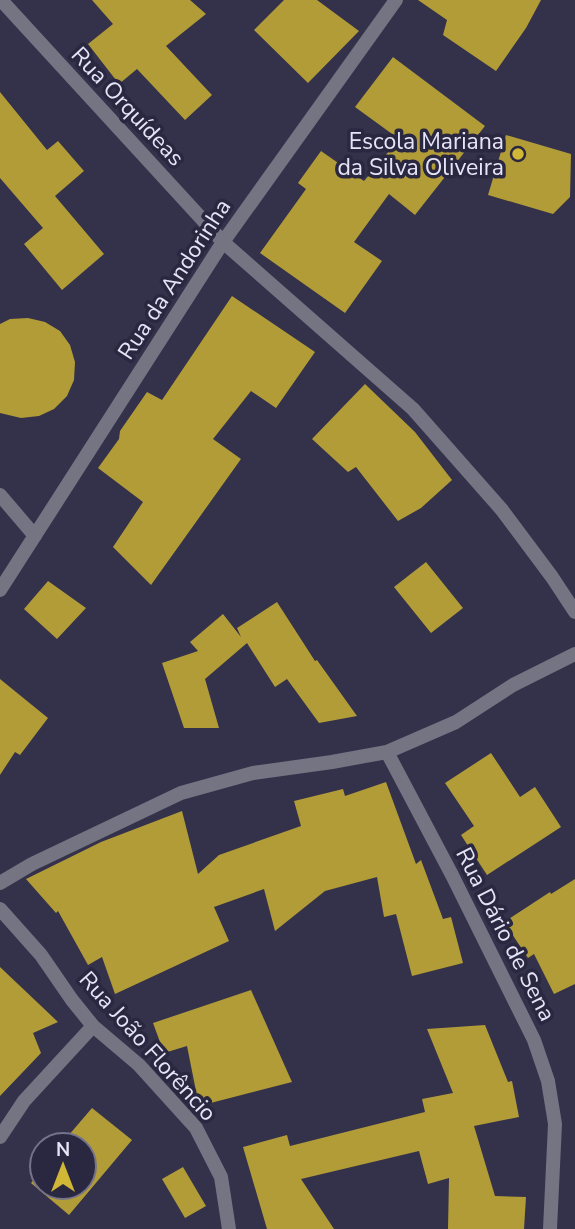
<svg xmlns="http://www.w3.org/2000/svg" width="575" height="1229" font-family="'Nunito Sans',sans-serif">
<style>
.building{fill:#b19c38}
.lines{fill:none;stroke-linecap:round;stroke-linejoin:round}
.minor{stroke:#757482;stroke-width:14}
.poi-dot{fill:#d1b736;stroke:#2a2741;stroke-width:2.5}
.labels{text-anchor:middle;stroke-width:7;stroke-linejoin:round;paint-order:stroke}
.street-label{font-size:23px;fill:#e6e5f7;stroke:#2a2741}
.poi-label{font-size:23px;fill:#e6e5f7;stroke:#2a2741;text-anchor:end}
</style>
<rect width="100%" height="100%" fill="#34314b"/>
<!-- building -->
<path class="building" d="M92,0H190L206,14L166,46L212,95L185,120L137,69L119,84L88,44L113,24Z
M284,0H317L359,31L308,83L254,30Z
M418,0H541L526,28L496,71L443,35L447,20Z
M393,57L485,126L415,215L389,194L354,242L382,261L345,313L260,253L306,189L298,183L321,151L364,181L399,139L355,107Z
M0,92L47,150L58,141L84,171L55,196L104,254L62,290L24,244L43,228L0,178Z
M506,135L571,154L570,197L553,214L488,195Z
M232,296L315,352L276,408L251,391L213,439L241,459L151,585L113,547L143,502L98,468L119,439L120,431L147,392L162,400Z
M28,318L45,322L60,331L70,345L75,362L74,380L67,396L54,409L39,416L21,418L0,413V324L10,319Z
M365,384L415,432L452,480L421,508L398,521L356,467L348,472L312,439Z
M426,562L463,608L431,633L394,587Z
M48,581L86,608L57,639L24,609Z
M277,602L315,661L317,660L357,716L319,723L287,679L275,687L247,643L205,679L219,728H184L162,663L198,651L190,642L223,614L241,637L237,628Z
M0,679L48,718L20,755L15,752L0,775Z
M491,753L520,797L535,787L561,827L487,875L461,835L474,826L445,783Z
M386,782L416,864L421,860L443,919L451,917L463,963L412,976L396,914L384,917L377,877L325,891L275,931L264,889L214,907L229,941L115,994L102,957L88,965L58,911L56,913L26,879L101,842L182,811L198,874L219,855L301,826L294,801L343,789L345,796Z
M575,879V984L554,994L534,954L528,958L504,922L550,892L551,894Z
M0,967L58,1022L33,1033L41,1053L0,1096Z
M251,990L292,1082L199,1106L187,1046L164,1053L153,1023Z
M485,1025L508,1082L512,1081L519,1117L474,1126L495,1196L526,1197L524,1229H448L449,1178L428,1184L419,1151L301,1179L334,1229H267L243,1147L287,1135L290,1146L425,1112L422,1099L453,1093L427,1029Z
M92,1108L132,1140L69,1215L31,1183L42,1170V1187H84V1145H63L62,1143Z
M183,1167L206,1206L185,1218L162,1179Z"/>
<g class="lines">
<!-- minor -->
<path class="minor" d="M1,0L223,242L413,409L502,510L552,577L575,612
M0,495L35,536
M0,590L223,242L396,0
M387,752L452,875L534,1040L548,1081L555,1124L550,1229
M0,883L32,864L181,793L253,773L332,762L387,752L456,722L513,685L575,654
M0,909L41,955L72,1000L93,1026L139,1065L196,1128L221,1177L229,1229
M0,1137L24,1101L93,1026"/>
</g>
<!-- markers -->
<circle class="poi-dot" cx="518" cy="154" r="7"/>
<g class="labels">
<!-- street labels -->
<g class="street-label">
<text transform="translate(128 106) rotate(47)" y="8">Rua Orquídeas</text>
<text transform="translate(174 279) rotate(-57)" y="8">Rua da Andorinha</text>
<text transform="translate(506 934) rotate(63)" y="8">Rua Dário de Sena</text>
<text transform="translate(148 1046) rotate(48)" y="8">Rua João Florêncio</text>
</g>
<!-- poi labels -->
<g class="poi-label">
<text x="504" y="149">Escola Mariana<tspan x="504" dy="26">da Silva Oliveira</tspan></text>
</g>
</g>
<!-- north arrow -->
<g transform="translate(63 1166)"><circle r="33" fill="#2a2741" stroke="#75738a" stroke-width="2"/>
<path d="M0-5L12 26L0 18L-12 26Z" fill="#d1b736"/>
<text y="-10" font-size="19" font-weight="bold" text-anchor="middle" fill="#e6e5f7">N</text>
</g>
</svg>
